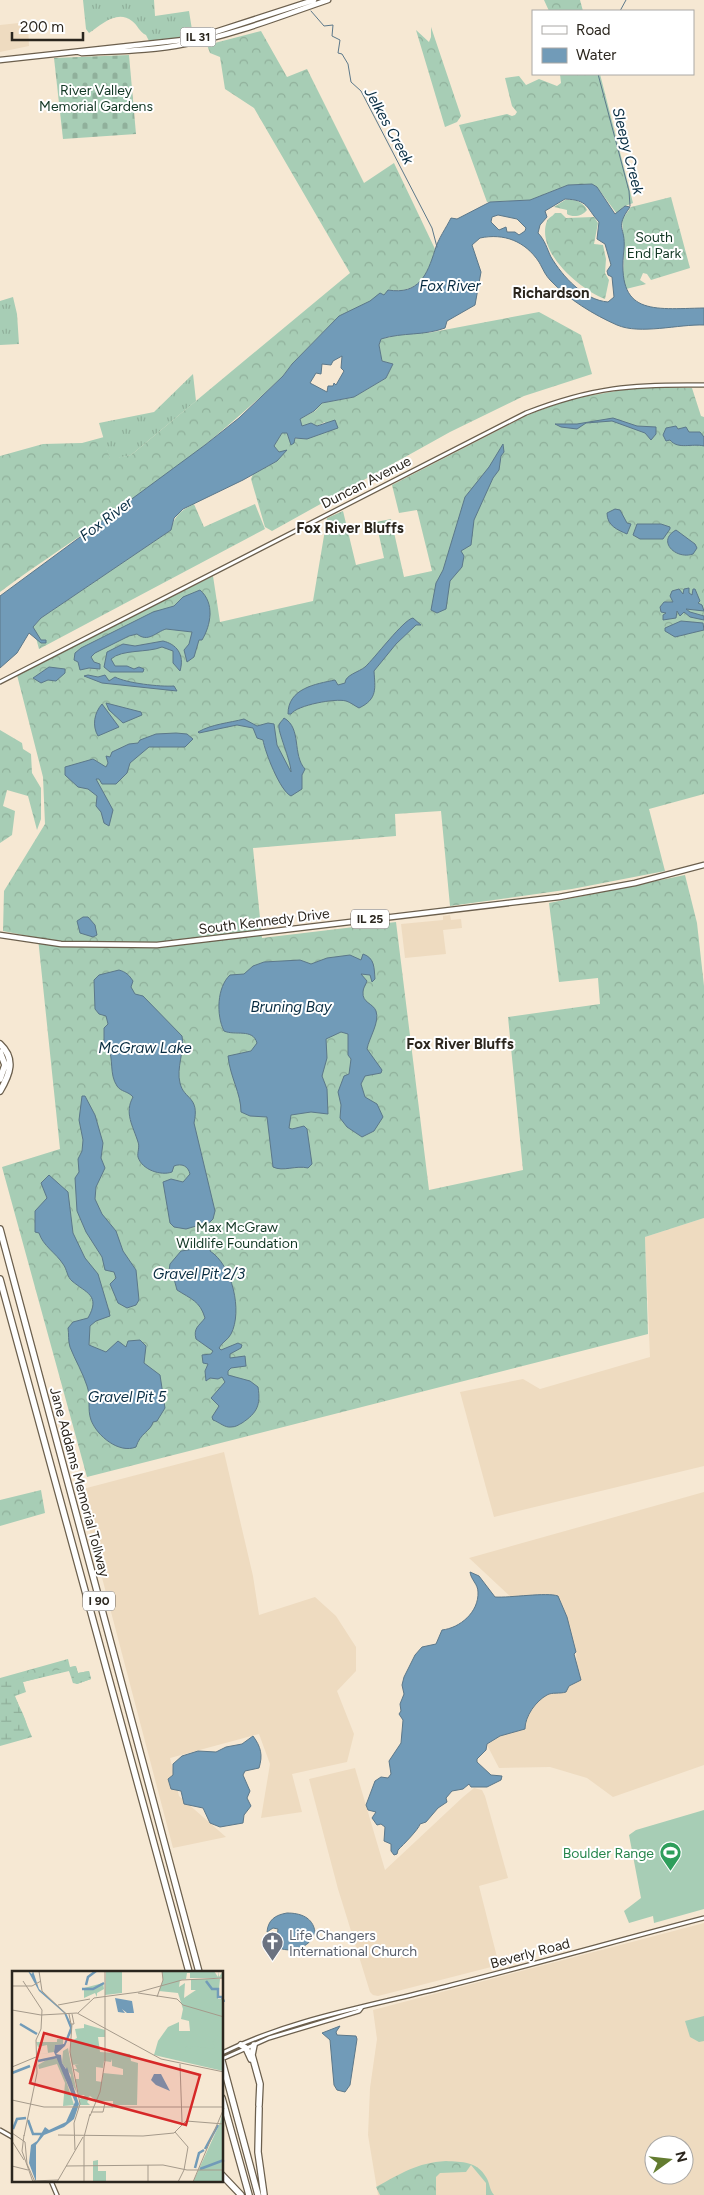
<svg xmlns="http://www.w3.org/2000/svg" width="704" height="2195" font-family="Figtree,sans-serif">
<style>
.built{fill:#eedbc0;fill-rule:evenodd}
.grass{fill:url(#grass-tufts)}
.forest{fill:url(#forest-crowns)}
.wetland{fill:url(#wetland-marsh)}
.cemetery{fill:url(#cemetery-stones)}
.garden{fill:#a7cdb5}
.water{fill:#719bb8;stroke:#5c788a;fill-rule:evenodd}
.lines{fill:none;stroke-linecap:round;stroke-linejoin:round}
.stream{stroke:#5c788a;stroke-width:1}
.minor-casing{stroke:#6b5f4d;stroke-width:5.5}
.major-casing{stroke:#6b5f4d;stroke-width:7}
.highway-casing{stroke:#6b5f4d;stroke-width:8}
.minor{stroke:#fff;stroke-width:3}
.major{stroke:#fff;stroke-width:4.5}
.highway{stroke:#fff;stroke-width:5.5}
.labels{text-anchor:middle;stroke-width:4;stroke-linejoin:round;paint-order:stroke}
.shield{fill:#fff;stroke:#6b6762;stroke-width:1}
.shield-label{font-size:12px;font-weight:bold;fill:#2b261e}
.park-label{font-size:14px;fill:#123724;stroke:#fff}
.street-label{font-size:14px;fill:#2b261e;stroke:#fff}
.leisure-label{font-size:14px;fill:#27864d;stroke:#fff;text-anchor:end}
.worship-label{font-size:14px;fill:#5b616d;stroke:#fff;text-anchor:start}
.water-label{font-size:15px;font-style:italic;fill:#092d42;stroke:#fff}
.neighbourhood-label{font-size:15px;font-weight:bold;fill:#2b261e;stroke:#fff}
.inset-river{fill:none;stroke:#719bb8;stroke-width:2.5}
.inset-road{fill:none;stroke:#a59a8b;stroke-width:1}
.view{fill:#d62828;fill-opacity:0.15;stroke:#d62828;stroke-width:2.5}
.inset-edge{fill:none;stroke:#2b261e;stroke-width:2.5}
</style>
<defs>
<pattern id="grass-tufts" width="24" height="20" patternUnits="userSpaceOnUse" patternTransform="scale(1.25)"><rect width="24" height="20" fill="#a7cdb5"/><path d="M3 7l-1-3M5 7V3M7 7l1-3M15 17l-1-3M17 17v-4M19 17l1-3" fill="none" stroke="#90b09b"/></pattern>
<pattern id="forest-crowns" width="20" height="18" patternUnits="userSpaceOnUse" patternTransform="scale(1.25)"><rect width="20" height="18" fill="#a7cdb5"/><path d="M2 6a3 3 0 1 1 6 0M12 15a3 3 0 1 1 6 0" fill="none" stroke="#90b09b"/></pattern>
<pattern id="wetland-marsh" width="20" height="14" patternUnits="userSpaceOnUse" patternTransform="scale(1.25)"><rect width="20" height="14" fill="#a7cdb5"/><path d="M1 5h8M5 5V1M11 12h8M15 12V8" fill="none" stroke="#90b09b"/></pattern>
<pattern id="cemetery-stones" width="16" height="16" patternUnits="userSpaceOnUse" patternTransform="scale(1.25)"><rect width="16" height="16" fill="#a7cdb5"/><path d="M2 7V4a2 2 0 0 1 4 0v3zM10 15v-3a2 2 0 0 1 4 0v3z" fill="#90b09b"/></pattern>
</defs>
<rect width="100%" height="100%" fill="#f6e8d3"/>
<!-- built -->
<path class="built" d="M28,22L29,46L0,52V25Z
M450,915L451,920L461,919L462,928L443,930L446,954L405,958L401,924L443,920V916Z
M704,1218V1466L494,1517L460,1392L523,1379L540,1389L650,1357L645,1237Z
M224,1452L253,1576L259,1615L315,1597L336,1616L356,1647V1671L337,1691L354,1734L347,1762L292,1774L302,1812L261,1818L270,1764L259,1734L170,1758L179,1796L226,1837L173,1848L79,1490Z
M704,1492V1765L613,1797L587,1778L550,1767L499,1768L487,1745L500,1736L525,1729L528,1716L540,1698L552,1693L566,1692L577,1669L576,1652L560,1601L542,1596L512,1598L469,1558Z
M355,1768L385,1870L463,1797L474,1788L482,1790L485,1796L508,1878L479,1886L499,1965L378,1996L373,1995L370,1992L338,1889L309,1779Z
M704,1923V2195H378L368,2135L370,2088L377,2039L373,2010ZM654,2145H684V2175H654Z"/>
<!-- grass -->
<path class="grass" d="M83,0H154L155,16L189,11L193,36L149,41L146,35C139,32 138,25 132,21C117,9 101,25 89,33L86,29Z
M13,297L17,314L19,344L0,345V301Z
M193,374L196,401L131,455L110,460L99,423L154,412Z"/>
<!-- forest -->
<path class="forest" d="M544,0H580L583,11H549Z
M431,27L461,116L457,122L445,127L416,30L429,42L431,37Z
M261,31L287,77L307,69L364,183L394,163L435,249C431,276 416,294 389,290L387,294L339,316L292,364L283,376C235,421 185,464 131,501C87,532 43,560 0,592V456L43,444L82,443L104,437L110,459L131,455L350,273L254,108L225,89L220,57L210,53L207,45Z
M560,74H600L633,203L623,207L617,214L597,187L592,184L568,185L530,200L487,202L459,125L507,114L512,116L515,115L517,112L512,106L505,78L519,76L526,85L539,79L557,86L561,83Z
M671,197L690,268L651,280L647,274L643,273L640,280L646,284L626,289L623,280L624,246L622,220L631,207Z
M565,200C574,199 584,202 587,210C583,216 573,218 567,214V210L554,207Z
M555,213H561L566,218L594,217L598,223L594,244L603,245L606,259L605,273L609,280L605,299C581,290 535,252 547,221C549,217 552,217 555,213Z
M539,312L581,335L592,374L524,396L450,432L272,531L265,527L251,479L253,474L277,461L279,452L274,446L282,433H287L289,439C299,438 309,438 319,435L325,422L317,426H301L300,419L315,411L322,403L354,397L386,378L393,364L382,361L379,345L381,339L412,332L428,333Z
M639,387L692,388L701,416L704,417V794L649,809L665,871L572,889L450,906L441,811L395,814L396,836L253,848L262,938L396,922L429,1190L523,1170L508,1017L600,1004L598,978L559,982L549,903L685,875L697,923L704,986V1218L645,1237L648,1334L87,1477L2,1167L60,1149L38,938L3,931L4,891L45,824L43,777L17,675L213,576L220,622L313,601L327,518L343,511L356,565L384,558L376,522L391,519L404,577L432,571L417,510L399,513L392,485L530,414L571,399Z
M194,504L204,527L255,504L265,529L39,649L33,627L41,618L171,530C174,516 181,510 194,504Z
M0,730L22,743L23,749L31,754L32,773L41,788V819L37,830L28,796L7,790L3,806L15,811L12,835L0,843Z
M41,1490L45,1513L0,1526V1500Z
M68,1659L70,1667L75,1666L78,1673L89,1671L91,1679L77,1684L73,1683L69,1671L23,1682L26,1692L15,1696L32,1737L0,1746V1678Z
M446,2161C462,2162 477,2161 486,2177C490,2183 489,2189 494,2195H486V2183L471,2165L466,2172L440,2173L436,2177V2195H380L376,2187C402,2173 416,2163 446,2161Z"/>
<!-- wetland -->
<path class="wetland" d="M76,1666L78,1673L89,1671L91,1679L77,1684L74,1682L69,1670L23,1682L24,1692L14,1696C19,1707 32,1726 26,1738L0,1745V1683Z"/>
<!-- cemetery -->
<path class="cemetery" d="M129,55L136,134L63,139L54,58Z"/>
<!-- garden -->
<path class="garden" d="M677,237L684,260C670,264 658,257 654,243Z
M704,1810V1909L654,1923L653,1916L629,1923L624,1911L641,1898L629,1835L636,1830Z
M704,2016V2041L699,2042L690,2037L685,2021Z"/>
<!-- water -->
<path class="water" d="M592,184L597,187L615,214L625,206L630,207C614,229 626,226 624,249C616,316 652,309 704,308V325C679,324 640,335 617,325C594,315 568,299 551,281C545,275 543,269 539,262C525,241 504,233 480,238L472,245L481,272L475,305L447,321L445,328C424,336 403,332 381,339L379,345L382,361L393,364L386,378L354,397L322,403L314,411L300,419L302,426L311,423L317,426L335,420L338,428L307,439L295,438L294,443L291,445L287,433H282L274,446L279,452L287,450L277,461L243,480L183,509L174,518L171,530L41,618L33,627L41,640H46V643H41L29,633L17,653L0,668V596L205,445L239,418L283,376L292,364L339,316L370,301L380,293L384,295L388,290C419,295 427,275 435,250C438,239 446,228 451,218L457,219L490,202L530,200L568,185ZM565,199C589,200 586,208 599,222L597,239L605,244L611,265L607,271L608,275L612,277L614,297L608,302C584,300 563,277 551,257C547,249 545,240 538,233L540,225L547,217L545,211ZM498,215L517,219L526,228L525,231L519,235L515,232H507L506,227L499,230L491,222L492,217ZM342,356L341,368L344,371L336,385L334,383L333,386H328L327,392L310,383L316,373L321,374L322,364L331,365L333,361Z
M613,418L637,426L656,427V434L651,440L645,433L612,421L586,423L577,429L561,427L555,424H577Z
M676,426L678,429L686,427L689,432H700L704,437V446C692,443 678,450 670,440L666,441L663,435L666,428Z
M503,444L504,452L501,456L499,470L493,478L474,520L471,545L461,551L464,556L462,567L450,581L446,609L437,613L431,610L436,583L443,570L465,497L489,467Z
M615,509L620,510L627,523L631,524L627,534C618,530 607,526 607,513Z
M637,524H661L670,527V529L663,539H640L633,535Z
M676,530L695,544L697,548L693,554C676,560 656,541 676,530Z
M689,588V593L692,595L693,589H695L700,601L698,603L702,605L704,611L686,609L690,612L704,616V620L690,617L684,612L680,616L677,611L676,618L663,620V615L666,613L661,612L660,607L664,602H673L670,596L672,591L679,589L683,594L684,589Z
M200,590C215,603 211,625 202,640H199L194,657L187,662L184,650L189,644L192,632L166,629C156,632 148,643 137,634L129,636L95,653L91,657L94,662L100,664V669L89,668L80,670L78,662L74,660L75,653L81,648L153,612L174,606L183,597Z
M413,618L421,625H416L396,644L374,671C375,688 378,699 359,708C355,706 350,702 346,701C336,698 297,705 291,714H288C288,688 316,684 335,680L338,685L345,683C345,675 359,672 365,667C374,659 404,619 413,618Z
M681,621L703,623L704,630L675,637L665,631V628Z
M163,641C176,644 185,654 180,671L173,663V651L162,647C147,653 122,649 111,659L115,666H127L134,669L139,667L144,669L143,672H110L104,667L107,652L123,644L135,646Z
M49,667L65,669V673L56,681L48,680L41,683L33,678Z
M88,675L98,677L105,675L109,681L115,677C126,683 160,687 174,686L177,691L102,683L84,676Z
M106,703L141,712L142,715L123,723L109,710Z
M102,704L119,727L98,736C92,726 94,713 102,704Z
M284,718C302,728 292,755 305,769L302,775V789L291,796C280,791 265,752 263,740L257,738L253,728L237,725L199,733L198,732C212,724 229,723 244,719L257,726L268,723L274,724L277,745L291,772C291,761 277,730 279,725C280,722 283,720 284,718Z
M176,733L187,734L193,739L185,747H149L130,763L127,773L116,784H102L99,779H96L113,810L109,826L104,823L101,812L96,806L97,796L88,789L78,787L65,775V767L93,759L106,767L108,763L106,756L110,757L112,752L129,744L138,743L140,740L156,734Z
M83,917H88L95,925L97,935L93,937L80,933L77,921Z
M363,954C375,958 374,968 375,979L372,982L370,975L361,974L367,981C366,984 363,988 363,992C362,1003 373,1003 376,1011C380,1022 369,1038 367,1049L382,1070L381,1073L365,1076L361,1084L365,1097L377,1104L383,1117L374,1131L362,1137L347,1127L340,1118L341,1105L338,1092L344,1076L349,1074L351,1059L348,1055V1034L341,1032L326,1039L327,1058L322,1076L327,1089L328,1114L311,1112L291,1115L289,1128L292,1129L304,1126L307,1129L312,1164L308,1168C296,1165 283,1172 273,1167L267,1117L250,1116L241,1112C241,1093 230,1077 228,1056L251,1051L257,1043C253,1028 235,1036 224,1031C216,1015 217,987 230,975L244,974L253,966L264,962L300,960L311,964L327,958L350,955L361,960Z
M119,970C126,972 129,975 133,981L131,987L135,994L143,996L182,1036C185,1050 176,1068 180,1083C184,1100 200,1096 194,1123L215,1211L213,1219L210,1222L186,1229L174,1227L170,1223L163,1182L171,1179L183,1182L190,1174C188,1166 182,1163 174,1166L172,1172C161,1176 142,1170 138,1157C137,1153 140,1147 138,1142C133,1126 124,1113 133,1097C128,1091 121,1092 117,1086C109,1074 114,1060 108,1047H104V1028L108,1024L106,1016L99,1014L95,1009L94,980L99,975Z
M82,1096H85L95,1115L103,1143L101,1158L105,1168L96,1187L95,1199L102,1214L116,1231L123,1251L136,1270L139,1300L136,1305L127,1308L118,1303L110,1284L116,1278L114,1272L105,1270L102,1257L86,1232L77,1211L75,1178L79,1172L78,1159L82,1151L83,1140L79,1120Z
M49,1175L68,1192L73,1233L85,1258L98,1274L109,1311L110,1316L96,1321L90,1326L89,1345L106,1352L118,1341L126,1347L128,1341L140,1340L146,1346L144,1363L160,1375L165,1408L157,1421L153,1422C151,1431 140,1433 136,1447C119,1454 97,1436 91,1420C87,1409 91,1397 87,1386C83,1373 75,1360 70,1347C68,1341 69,1334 68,1328L73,1322L88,1318C101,1295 86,1293 72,1281C67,1277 67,1269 63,1264C56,1253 43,1246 39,1233L35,1232V1211L47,1198L41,1183Z
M208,1237L216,1246L211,1248L210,1251C232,1265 243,1311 231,1334C228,1340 222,1342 219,1348L221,1350L238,1343L242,1345L241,1348L230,1354V1358L245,1356L246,1366L231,1368L228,1371V1375L250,1381L258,1387C261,1405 257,1413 242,1423C238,1425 236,1427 231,1427C225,1428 219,1422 213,1420L212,1417L219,1406L211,1398L225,1382L222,1377L218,1379L210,1378L206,1381L205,1371L208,1364L203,1363L202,1355L211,1354L213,1351L196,1339C193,1328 199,1326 205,1318C200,1301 191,1299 177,1290L173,1275L169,1271L170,1264L181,1251L201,1248L204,1246V1238Z
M470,1572L479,1576L495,1597C510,1598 547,1592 558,1596L567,1617L576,1652L574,1654L581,1680L569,1686L566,1692C560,1694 552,1692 547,1695C536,1701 525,1716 525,1729L500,1736L487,1744L486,1750L477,1759V1762L491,1775L502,1776L501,1780L487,1787H471L469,1784L463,1789L452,1791L446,1798L447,1802L438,1808L426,1822L420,1824C419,1829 403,1845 398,1850L397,1854L394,1855L391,1851V1844L384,1841L385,1827L381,1824L377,1825L372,1818L376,1812L368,1810L366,1805L375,1781L381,1777L388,1778L391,1774L389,1761L401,1743L403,1720L399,1714L401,1711L400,1704L404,1694L402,1685L404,1677L415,1655L422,1647L436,1644L442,1630C460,1628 479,1612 478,1592C478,1584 471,1580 470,1572Z
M253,1736C261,1747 263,1755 259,1768L245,1771L243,1775L250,1791L247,1798L251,1806L244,1815L243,1823L220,1827L210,1823L203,1808L184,1804L181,1791L171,1789L168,1779L173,1775V1764L182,1756L198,1751L216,1752L226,1747L242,1744Z
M287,1913C300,1913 313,1917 315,1932C310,1953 275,1957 267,1936L277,1937L278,1929L273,1928L267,1932C268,1920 275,1915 287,1913Z
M340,2026L336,2032L337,2035L356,2036L357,2039L350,2085L345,2092L337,2090L334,2085L330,2040L322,2033Z"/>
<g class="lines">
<!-- stream -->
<path class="stream" d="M311,11L324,26L333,25L332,36L340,40L338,53L342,54L348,64L351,82L361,91L432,228L437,247
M620,11L626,0
M598,74L629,191L630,206"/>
<defs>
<path id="minor" d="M0,682L526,413C592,387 633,384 704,385
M222,2053C292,2019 366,2007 440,1988C528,1966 616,1941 704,1918
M222,2059L269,2038L359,2011L362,2007
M0,2130L14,2138
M51,2181L57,2195"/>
<path id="major" d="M79,52L82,53C116,51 151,51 185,44C234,35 281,16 328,0
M0,60L183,40L212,33L314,0
M0,935L61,944L157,945L559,897L635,883L704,865"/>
<path id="highway" d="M0,1044C16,1059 10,1074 0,1091
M0,1052L5,1065L0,1079
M0,1229L199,1972
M0,1279L189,1972
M241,2045L246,2048L251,2059
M254,2045L252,2055L260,2084L259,2105
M222,2061L258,2195
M222,2098L249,2195
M259,2108L258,2152L264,2195
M222,2175L241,2195"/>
</defs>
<!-- minor casing -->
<use href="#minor" class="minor-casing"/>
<!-- major casing -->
<use href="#major" class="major-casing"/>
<!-- highway casing -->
<use href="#highway" class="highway-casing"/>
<!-- minor -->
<use href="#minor" class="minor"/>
<!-- major -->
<use href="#major" class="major"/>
<!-- highway -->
<use href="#highway" class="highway"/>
</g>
<!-- icons -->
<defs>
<symbol id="stadium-pin" viewBox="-11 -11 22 30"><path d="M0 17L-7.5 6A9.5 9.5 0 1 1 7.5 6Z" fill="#2e9e5b" stroke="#fff"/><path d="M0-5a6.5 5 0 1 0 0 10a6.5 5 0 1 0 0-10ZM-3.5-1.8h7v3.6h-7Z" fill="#fff"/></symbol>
<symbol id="church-pin" viewBox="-11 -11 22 30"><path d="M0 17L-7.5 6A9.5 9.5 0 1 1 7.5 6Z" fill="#6b7280" stroke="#fff"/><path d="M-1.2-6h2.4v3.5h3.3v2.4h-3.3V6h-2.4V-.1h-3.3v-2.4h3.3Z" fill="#fff"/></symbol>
</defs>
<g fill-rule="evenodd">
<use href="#stadium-pin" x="658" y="1840" width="25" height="34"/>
<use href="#church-pin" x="260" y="1930" width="25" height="34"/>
</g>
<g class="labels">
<!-- shield labels -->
<g class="shield">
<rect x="180.5" y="27.5" width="35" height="19" rx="4"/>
<rect x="351" y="909.5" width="38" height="19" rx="4"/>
<rect x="83" y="1591.5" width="32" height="19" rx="4"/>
</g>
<g class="shield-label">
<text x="198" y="41">IL 31</text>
<text x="370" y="923">IL 25</text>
<text x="99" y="1605">I 90</text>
</g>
<!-- park labels -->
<g class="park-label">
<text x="96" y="95">River Valley<tspan x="96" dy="16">Memorial Gardens</tspan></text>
<text x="654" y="242">South<tspan x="654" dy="16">End Park</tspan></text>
<text x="237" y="1232">Max McGraw<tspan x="237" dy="16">Wildlife Foundation</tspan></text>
</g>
<!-- street labels -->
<g class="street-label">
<text transform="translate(366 482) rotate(-27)" y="5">Duncan Avenue</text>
<text transform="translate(264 921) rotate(-7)" y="5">South Kennedy Drive</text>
<text transform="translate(80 1482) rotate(75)" y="5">Jane Addams Memorial Tollway</text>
<text transform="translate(530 1953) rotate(-15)" y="5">Beverly Road</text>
</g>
<!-- leisure labels -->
<g class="leisure-label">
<text x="654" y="1858">Boulder Range</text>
</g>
<!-- worship labels -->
<g class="worship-label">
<text x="289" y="1940">Life Changers<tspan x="289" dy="16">International Church</tspan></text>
</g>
<!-- water labels -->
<g class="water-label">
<text transform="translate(389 126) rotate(61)" y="5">Jelkes Creek</text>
<text transform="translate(628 151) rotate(76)" y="5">Sleepy Creek</text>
<text x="450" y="291">Fox River</text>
<text transform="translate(106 519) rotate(-37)" y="5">Fox River</text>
<text x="291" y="1012">Bruning Bay</text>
<text x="145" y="1053">McGraw Lake</text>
<text x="199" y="1279">Gravel Pit 2/3</text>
<text x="127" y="1402">Gravel Pit 5</text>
</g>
<!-- neighbourhood labels -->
<g class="neighbourhood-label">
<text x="551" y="298">Richardson</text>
<text x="350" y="533">Fox River Bluffs</text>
<text x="460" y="1049">Fox River Bluffs</text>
</g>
</g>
<!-- overview -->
<g transform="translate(12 1971)">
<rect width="211" height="211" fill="#f6e8d3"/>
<path d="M94,0H110V22L93,24Z" fill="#a7cdb5"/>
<path d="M150,0H202L206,6L207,0V6L211,0V7H178V2H175L174,8L168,9L167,16L173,12L172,27L184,19H179V8H208L206,28H212L211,100L142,84L146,70L156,56L167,51V60H178L177,50L169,48L171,38L166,22L147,20L151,9ZM91,12L92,18L85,22V26L83,22L72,27V17ZM72,53L93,59V66H86L88,81L118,83L119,90L126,92L125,134H101V130H85L78,125L75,127H78L75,131L78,134H68V128L73,124H67L63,108H67V102L61,98H65L63,94L67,93L60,94L58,82L59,70L65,67L63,58L72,57ZM100,88V95L111,98V104L91,102L90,111L84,110V96L91,97L92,90L99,91ZM45,68H51V73L43,74L42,81L28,83L36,82L35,74L26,76L24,71H45ZM56,77L58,88L65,122L58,109L59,104L50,92L51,80ZM38,87L47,88L62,134L51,135L53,112L45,93L27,98L26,94ZM211,139V211H181L208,152ZM86,189V200H94V211H81V190Z" fill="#a7cdb5" fill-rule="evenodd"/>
<path d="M202,61H211V66L204,64L203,68L201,71L203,78L201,80H184L180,76L173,82L174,76L180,75L202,78L203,77L200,70V67L204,64L200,62Z" fill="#a7cdb5"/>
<path d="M16,0L20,3L21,0L27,18L54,42L60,55L59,62L53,75L44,83L49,84L50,92L54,98L55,96L67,133L62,148L52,156L32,164L24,174V211L17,192L19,174L25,170L33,156L37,159L54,151L63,131L42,81L43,74L52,73L58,57L52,42L27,20ZM103,27L120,30L122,42H115L110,38L113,42L106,41ZM142,103H149L158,120L144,114L139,109Z" fill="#719bb8"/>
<path class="inset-river" d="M194,10L200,18H206V26H210L212,31M74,14L76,6L84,0M70,18H81L92,12M8,53L25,63M26,90L45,86M0,102L18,95M16,149L21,163H30M1,158L5,148L14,147M193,178L206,154M183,197L187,182L192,179M188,198L212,189"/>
<path class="inset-road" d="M27,0L30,20L54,43M11,10L30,39L29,58L24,69L25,102L12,165M0,15H20L29,10M126,22L165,28L171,34L212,46M145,26L151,9L150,0M46,34L78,28M0,39L29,44L65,42L149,88L212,101M66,42L82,27L127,21L170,9L212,7M57,43L59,53H62L60,43M60,53L58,81L68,133L62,152L63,179M168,93L170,151M0,96L24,86M0,129L32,136H212M79,141H91L93,132L101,136M78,145L88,121L93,90V0M163,161L176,176L172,199L166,211M0,162L13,171L15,193L23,211M12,164L10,180L21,211M46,164L131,165L162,162L174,150L212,153M0,170L12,189M136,194V211M0,195L16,199M54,195L151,194L175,199H212M20,210L46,209M45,211L71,166M72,211V166L78,143M181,211L212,137"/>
<path class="view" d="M32,62L188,104L174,154L18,112Z"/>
<rect width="211" height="211" class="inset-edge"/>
</g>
<!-- legend -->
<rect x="532" y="10" width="162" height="65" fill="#ffffff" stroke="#aaa8a5"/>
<rect x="542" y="26" width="25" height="8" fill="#ffffff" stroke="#aaa8a5"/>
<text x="576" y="35" font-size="15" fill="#2b261e">Road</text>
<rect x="542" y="48" width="25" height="15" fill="#719bb8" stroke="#aaa8a5"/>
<text x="576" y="60" font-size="15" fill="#2b261e">Water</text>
<!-- north arrow -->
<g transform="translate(669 2160) rotate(75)"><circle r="24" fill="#ffffff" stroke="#aaa8a5"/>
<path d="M0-4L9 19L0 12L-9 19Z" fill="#637c30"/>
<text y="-8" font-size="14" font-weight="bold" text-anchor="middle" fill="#2b261e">N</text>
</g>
<!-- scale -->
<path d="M12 32v8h71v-8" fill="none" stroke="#2b261e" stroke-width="2.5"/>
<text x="20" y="32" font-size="15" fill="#2b261e" stroke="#ffffff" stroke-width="4" paint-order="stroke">200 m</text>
</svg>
